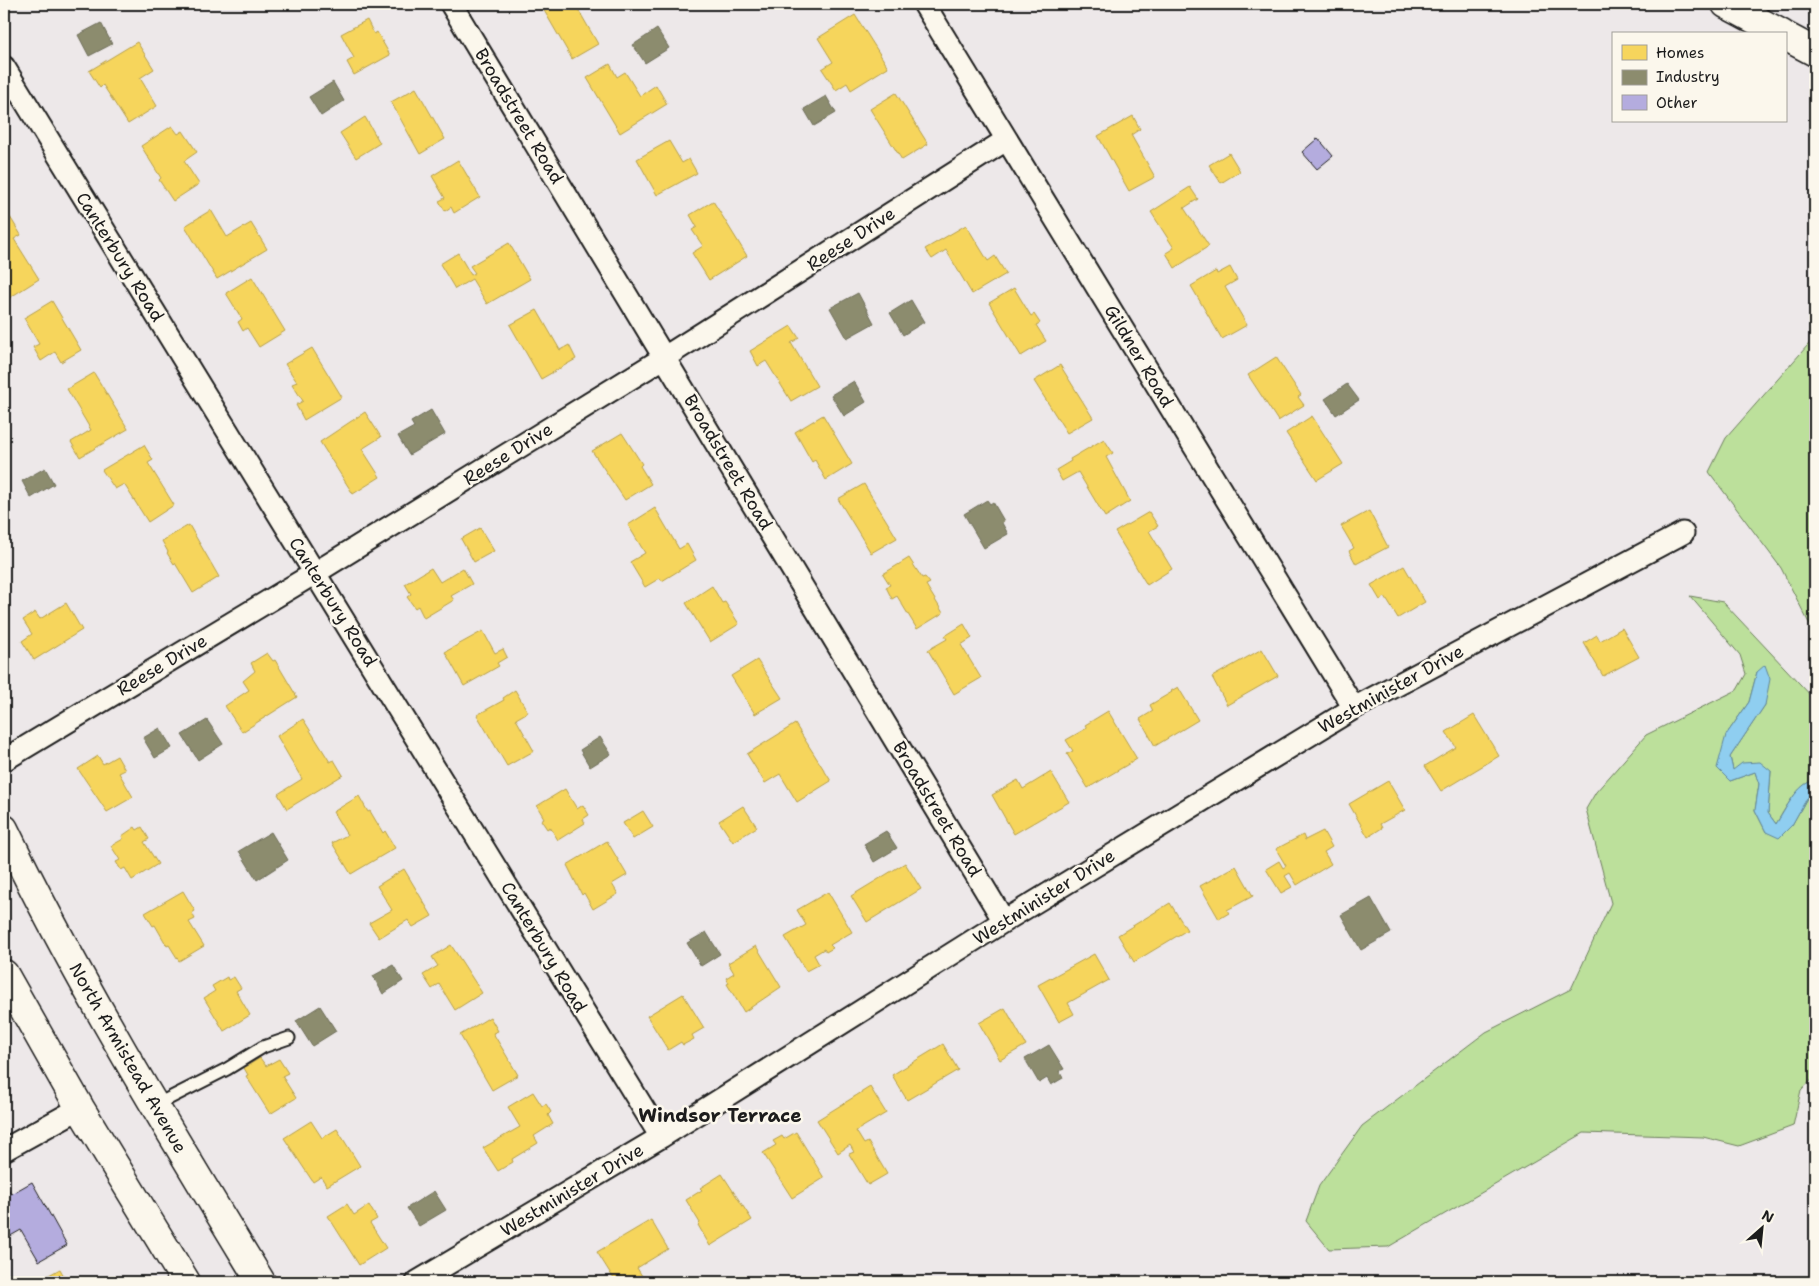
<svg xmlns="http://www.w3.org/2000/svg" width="1819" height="1286" font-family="'Shantell Sans',sans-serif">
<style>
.green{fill:#bce09b;stroke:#6c7e5c}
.water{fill:#8fcef0;stroke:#61879b}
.homes{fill:#f6d55c;stroke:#b59e49}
.industry{fill:#8c8c6e;stroke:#6a6a55}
.building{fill:#b4acde;stroke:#1c1c1c}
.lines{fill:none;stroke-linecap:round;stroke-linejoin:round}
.service-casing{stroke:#1c1c1c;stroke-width:15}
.minor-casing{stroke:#1c1c1c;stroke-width:25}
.primary-casing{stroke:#1c1c1c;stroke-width:31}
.service{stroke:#fbf7ec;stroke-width:11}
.minor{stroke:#fbf7ec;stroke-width:21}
.primary{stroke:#fbf7ec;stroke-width:28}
.labels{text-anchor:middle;stroke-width:5;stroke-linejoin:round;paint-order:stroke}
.street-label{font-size:18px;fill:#1c1c1c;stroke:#fbf7ec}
.neighbourhood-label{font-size:19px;font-weight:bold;fill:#1c1c1c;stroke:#fbf7ec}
</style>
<rect width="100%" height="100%" fill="#ede8e9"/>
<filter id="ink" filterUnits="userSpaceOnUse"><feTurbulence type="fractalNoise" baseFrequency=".02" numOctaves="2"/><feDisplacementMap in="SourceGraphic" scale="10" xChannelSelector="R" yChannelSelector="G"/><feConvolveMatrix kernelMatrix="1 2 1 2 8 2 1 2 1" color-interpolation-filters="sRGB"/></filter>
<g filter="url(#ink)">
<!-- green -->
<path class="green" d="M1815,337V635L1781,568L1709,472L1726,438Z
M1690,596L1723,602L1815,700V781C1799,781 1784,811 1776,824L1768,813L1771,771L1733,770L1730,757L1765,705L1757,672L1749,702L1726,735L1730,781L1755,772L1759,784L1755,810L1766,832L1792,825L1807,798L1815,796V1077L1801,1090L1793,1126L1739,1146L1703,1137L1584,1133L1388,1247L1329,1249L1306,1221L1319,1186L1362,1126L1486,1032L1571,989L1611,903L1586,809L1596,792L1646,735L1737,690L1746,674L1740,655Z"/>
<!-- water -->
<path class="water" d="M1765,665L1770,679L1765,705L1730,757L1733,770L1742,763L1760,762L1771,771L1768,813L1776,824C1785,811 1798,781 1815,781V796L1807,798L1792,825L1779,838L1766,832L1755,810L1759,784L1755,772L1730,781L1717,768L1726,735L1749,702L1757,672Z"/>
<!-- homes -->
<path class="homes" d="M547,4H575L598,44L572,59L542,7Z
M855,15L888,67L851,90L847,83L836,90L822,69L833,62L818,38Z
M367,20L374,34L377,32L390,55L354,75L347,62L354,58L341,34Z
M137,42L154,69L140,78L157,106L128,124L103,85L100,88L89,71Z
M610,64L617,77L625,72L640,96L656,85L667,104L620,133L587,78Z
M416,88L445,139L420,154L391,102Z
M896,93L928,144L902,160L870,109Z
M1133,116L1140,129L1131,135L1155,177L1129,191L1098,136Z
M365,117L380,143L356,158L340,133Z
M172,126L178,134L183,131L197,152L184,161L199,184L173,201L159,180L161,178L141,146Z
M669,141L682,163L689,159L697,173L657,195L637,159Z
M1229,153L1240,171L1221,183L1209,165Z
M458,160L480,197L454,213L451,207L445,211L439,201L445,198L432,176Z
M1190,187L1198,199L1184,208L1209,246L1175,268L1166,253L1174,248L1151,212Z
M713,201L747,256L709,280L692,253L703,246L692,230L697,227L690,215Z
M211,210L227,237L251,223L267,249L217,279L185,226Z
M10,217L21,235L14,239L39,279L6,300L4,296V221Z
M966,225L988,261L995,256L1006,274L972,294L946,250L932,259L925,249Z
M509,243L530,279L487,304L472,279L455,289L440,264L458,253L471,275L475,273L470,266Z
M1230,267L1237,280L1225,287L1247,325L1222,339L1191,286L1216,271L1217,274Z
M252,277L285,331L259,347L247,328L243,331L238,322L242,319L226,293Z
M1014,288L1031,316L1034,314L1040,323L1036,325L1046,341L1021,356L989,303Z
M52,301L81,350L61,362L55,352L41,361L33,347L39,344L24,318Z
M537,310L560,350L569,345L576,359L541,379L510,325Z
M791,326L799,338L791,343L817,386L791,401L766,361L758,366L750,351Z
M312,348L342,397L304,420L296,405L303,401L292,384L297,382L285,364Z
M1276,357L1301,395L1298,397L1304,405L1278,421L1248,375Z
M1060,365L1093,418L1067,433L1034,381Z
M94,373L128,429L80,457L71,442L91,430L67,389Z
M365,412L381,437L362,449L380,477L353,494L320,442Z
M823,415L852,464L826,480L815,460L812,462L795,432Z
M1312,416L1343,464L1317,480L1286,433Z
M622,433L642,464L640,466L651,484L625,500L592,451Z
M1104,439L1113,453L1106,457L1130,501L1105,517L1078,472L1062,481L1056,470L1071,461L1070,459Z
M144,445L153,460L148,463L174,505L148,522L124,484L115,489L102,470Z
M864,484L897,538L871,553L838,499Z
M655,508L679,549L687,544L696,560L662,581L660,578L645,587L630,562L645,553L628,525Z
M1369,511L1388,547L1356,564L1349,551L1354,548L1341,526Z
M1149,512L1158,526L1149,531L1172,569L1147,585L1115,532Z
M189,525L219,577L193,593L175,563L174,564L167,553L168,552L162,541Z
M480,528L494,551L474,562L461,539Z
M909,558L922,578L925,577L930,583L926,585L943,613L917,629L897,596L892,599L886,587L890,585L883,574Z
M1404,566L1425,602L1398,618L1385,597L1380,600L1371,585Z
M431,568L440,582L463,568L472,584L451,596L454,600L424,618L418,606L415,608L407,597L411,594L405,584Z
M712,586L722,603L725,602L739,624L710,642L686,603Z
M66,603L82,630L34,660L22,641L32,634L23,620L35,612L40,619Z
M964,624L972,638L961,645L981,678L954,694L928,650L947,639L945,636Z
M1622,628L1639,657L1603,676L1584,643L1597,635L1600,641Z
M483,631L495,653L503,649L507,657L497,663L499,666L464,686L445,652Z
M1262,649L1278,676L1227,705L1212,677Z
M267,653L273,661L275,660L297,697L242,732L225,706L249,690L243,681L255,671L251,663Z
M757,660L782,698L755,714L731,676Z
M1178,687L1198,720L1155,746L1140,719L1153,711L1150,705L1172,692L1171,691Z
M515,690L528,712L516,719L534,751L507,766L477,715L504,700L503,698Z
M1108,711L1137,759L1088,788L1067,754L1073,751L1066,740L1087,728L1085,725Z
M1474,715L1499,756L1441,791L1425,766L1456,747L1446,732Z
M303,719L330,762L334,760L343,775L287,809L278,794L302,779L277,736Z
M795,724L831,781L797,802L780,774L765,783L747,754Z
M98,756L103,764L117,756L125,770L119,773L133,797L107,812L78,769Z
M1051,772L1069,802L1014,834L992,795L1018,780L1023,789Z
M1388,781L1405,810L1380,824L1382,828L1368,837L1349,804Z
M565,789L577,809L583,805L589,815L583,819L585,823L558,840L550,827L547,829L541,820L544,818L537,806Z
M359,796L368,812L370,811L383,833L385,831L395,848L351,874L332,843L347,835L333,812Z
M743,806L757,827L733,842L719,821Z
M643,811L653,827L633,839L623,823Z
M135,827L137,830L142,827L149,839L144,842L158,864L132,880L125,868L121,870L116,862L120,860L111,846L123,839L122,836Z
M1323,831L1332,847L1324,852L1331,864L1297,885L1290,873L1285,876L1292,887L1281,893L1266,869L1279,861L1283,868L1286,866L1276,849L1303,835L1305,840Z
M607,841L627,875L612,884L618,894L593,909L584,893L582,895L567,865Z
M905,863L921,889L867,922L851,896Z
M1236,866L1253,896L1227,910L1229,913L1219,919L1200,886Z
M404,869L432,916L413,927L408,920L379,938L369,923L392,910L377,886Z
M183,891L195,911L192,913L195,919L189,922L204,946L179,961L169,945L167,946L155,925L153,926L145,913Z
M828,892L852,932L830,945L833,948L826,952L824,949L814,955L819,964L806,971L785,937L806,925L797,910Z
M1170,903L1187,930L1134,962L1118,935Z
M451,945L482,993L455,1010L439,984L432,989L423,975L438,966L432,957Z
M756,946L781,987L744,1012L727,984L729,983L726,978L734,973L728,963Z
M1094,954L1109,980L1068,1003L1074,1014L1059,1022L1038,985Z
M227,977L228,980L234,977L241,988L236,991L250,1015L224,1031L204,998L215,991L212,986Z
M683,994L704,1028L692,1035L694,1039L683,1045L681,1042L668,1050L647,1016Z
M1005,1008L1026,1045L1000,1060L979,1023Z
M490,1017L498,1031L493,1033L518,1075L492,1090L460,1035Z
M943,1044L958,1070L907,1100L892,1075Z
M260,1058L266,1066L279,1059L288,1073L282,1076L296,1098L270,1114L246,1076L248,1075L244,1068Z
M870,1087L886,1113L856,1131L864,1144L868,1142L887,1174L868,1185L849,1154L854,1152L850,1145L838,1153L817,1120Z
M533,1092L542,1106L546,1104L551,1112L548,1115L553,1124L534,1136L538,1143L512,1159L513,1162L498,1171L483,1148L520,1127L508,1107Z
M311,1121L322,1138L337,1129L360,1166L327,1186L321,1177L313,1182L284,1138Z
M796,1132L824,1178L792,1198L763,1153L776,1145L773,1141L782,1136L784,1139Z
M722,1174L752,1220L710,1246L698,1225L700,1223L686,1200L702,1190L700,1188Z
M347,1204L354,1215L369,1205L377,1219L370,1223L386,1248L359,1265L328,1216Z
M651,1220L668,1249L637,1268L642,1276L632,1282H624L620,1276L614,1279L597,1252Z
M60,1269L66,1280L70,1278L72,1282H36Z"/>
<!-- industry -->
<path class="industry" d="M101,23L112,44L89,56L78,35Z
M657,29L669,48L645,63L633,45Z
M333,82L344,101L321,116L309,97Z
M826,96L836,113L814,126L804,109Z
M858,293L874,323L847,338L830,308Z
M911,300L924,322L903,335L890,313Z
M854,381L866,402L844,416L831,395Z
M1347,384L1359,400L1336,415L1325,399Z
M431,410L445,434L409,455L398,436L414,427L411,422Z
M45,468L54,484L31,498L22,481Z
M987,500L990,504L993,502L1004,521L1002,523L1008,534L984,548L964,514Z
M207,720L223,744L198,760L182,735Z
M160,728L172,748L155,758L143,738Z
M600,737L611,754L590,767L580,750Z
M886,831L897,848L874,862L864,844Z
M271,832L288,860L257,880L239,851Z
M1371,898L1391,933L1361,950L1341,915Z
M706,932L720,954L701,966L687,943Z
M393,965L403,981L383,994L373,976Z
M320,1006L336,1031L312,1046L296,1021Z
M1049,1045L1064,1069L1059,1071L1063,1078L1051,1085L1047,1078L1039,1083L1025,1059Z
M434,1191L446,1210L419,1226L407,1208Z"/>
<!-- building -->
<path class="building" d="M1318,138L1333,156L1317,169L1302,152Z
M32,1182L67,1245L39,1261L21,1230L5,1239L4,1237V1185L6,1184L11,1194Z"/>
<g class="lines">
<defs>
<path id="service" d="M154,1106L227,1069L263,1047L289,1038"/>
<path id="minor" d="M451,4L1004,921
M924,4L1354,708
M4,67L661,1137
M4,760L315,573L665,357L1006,140
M4,1150L80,1108
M417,1282L661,1137L1004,921L1354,708L1683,533"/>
<path id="primary" d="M1726,4L1782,34
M1785,36L1815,52
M4,829C80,986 171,1134 261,1282
M4,974L80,1108L186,1282"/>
</defs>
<!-- service casing -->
<use href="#service" class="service-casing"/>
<!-- minor casing -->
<use href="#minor" class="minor-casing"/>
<!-- primary casing -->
<use href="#primary" class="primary-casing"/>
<!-- service -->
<use href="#service" class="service"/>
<!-- minor -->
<use href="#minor" class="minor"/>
<!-- primary -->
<use href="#primary" class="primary"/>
</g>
</g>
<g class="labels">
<!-- street labels -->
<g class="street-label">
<text transform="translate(519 116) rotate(59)" y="6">Broadstreet Road</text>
<text transform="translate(851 239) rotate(-33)" y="6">Reese Drive</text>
<text transform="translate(120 257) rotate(58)" y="6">Canterbury Road</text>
<text transform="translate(1139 356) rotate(59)" y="6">Gildner Road</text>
<text transform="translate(508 454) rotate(-32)" y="6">Reese Drive</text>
<text transform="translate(728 462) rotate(59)" y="6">Broadstreet Road</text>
<text transform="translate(333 602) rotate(58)" y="6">Canterbury Road</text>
<text transform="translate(162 665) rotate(-31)" y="6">Reese Drive</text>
<text transform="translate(1391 689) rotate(-29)" y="6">Westminister Drive</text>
<text transform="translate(937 809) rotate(59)" y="6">Broadstreet Road</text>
<text transform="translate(1044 897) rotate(-32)" y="6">Westminister Drive</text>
<text transform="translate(544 947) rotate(59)" y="6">Canterbury Road</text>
<text transform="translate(128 1058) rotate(60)" y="6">North Armistead Avenue</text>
<text transform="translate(572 1190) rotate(-31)" y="6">Westminister Drive</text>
</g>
<!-- neighbourhood labels -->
<g class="neighbourhood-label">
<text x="720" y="1122">Windsor Terrace</text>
</g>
</g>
<!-- margin -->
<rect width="1819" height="1286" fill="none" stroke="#fbf7ec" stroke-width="20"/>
<rect x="10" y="10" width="1799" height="1266" fill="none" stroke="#1c1c1c" stroke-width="2" filter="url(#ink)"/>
<!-- legend -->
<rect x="1612" y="32" width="175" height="90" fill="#fbf7ec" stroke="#a29f99"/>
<rect x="1622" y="45" width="25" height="15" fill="#f6d55c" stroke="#a29f99"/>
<text x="1656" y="58" font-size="15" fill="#1c1c1c">Homes</text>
<rect x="1622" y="70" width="25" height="15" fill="#8c8c6e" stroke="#a29f99"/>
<text x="1656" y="82" font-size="15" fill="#1c1c1c">Industry</text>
<rect x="1622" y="95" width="25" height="15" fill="#b4acde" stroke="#a29f99"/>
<text x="1656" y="108" font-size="15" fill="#1c1c1c">Other</text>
<!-- north arrow -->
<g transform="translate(1762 1228) rotate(27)" stroke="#fbf7ec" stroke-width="4" paint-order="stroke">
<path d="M0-4L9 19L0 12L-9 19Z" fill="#1c1c1c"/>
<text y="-8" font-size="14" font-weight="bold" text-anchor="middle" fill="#1c1c1c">N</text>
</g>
</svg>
